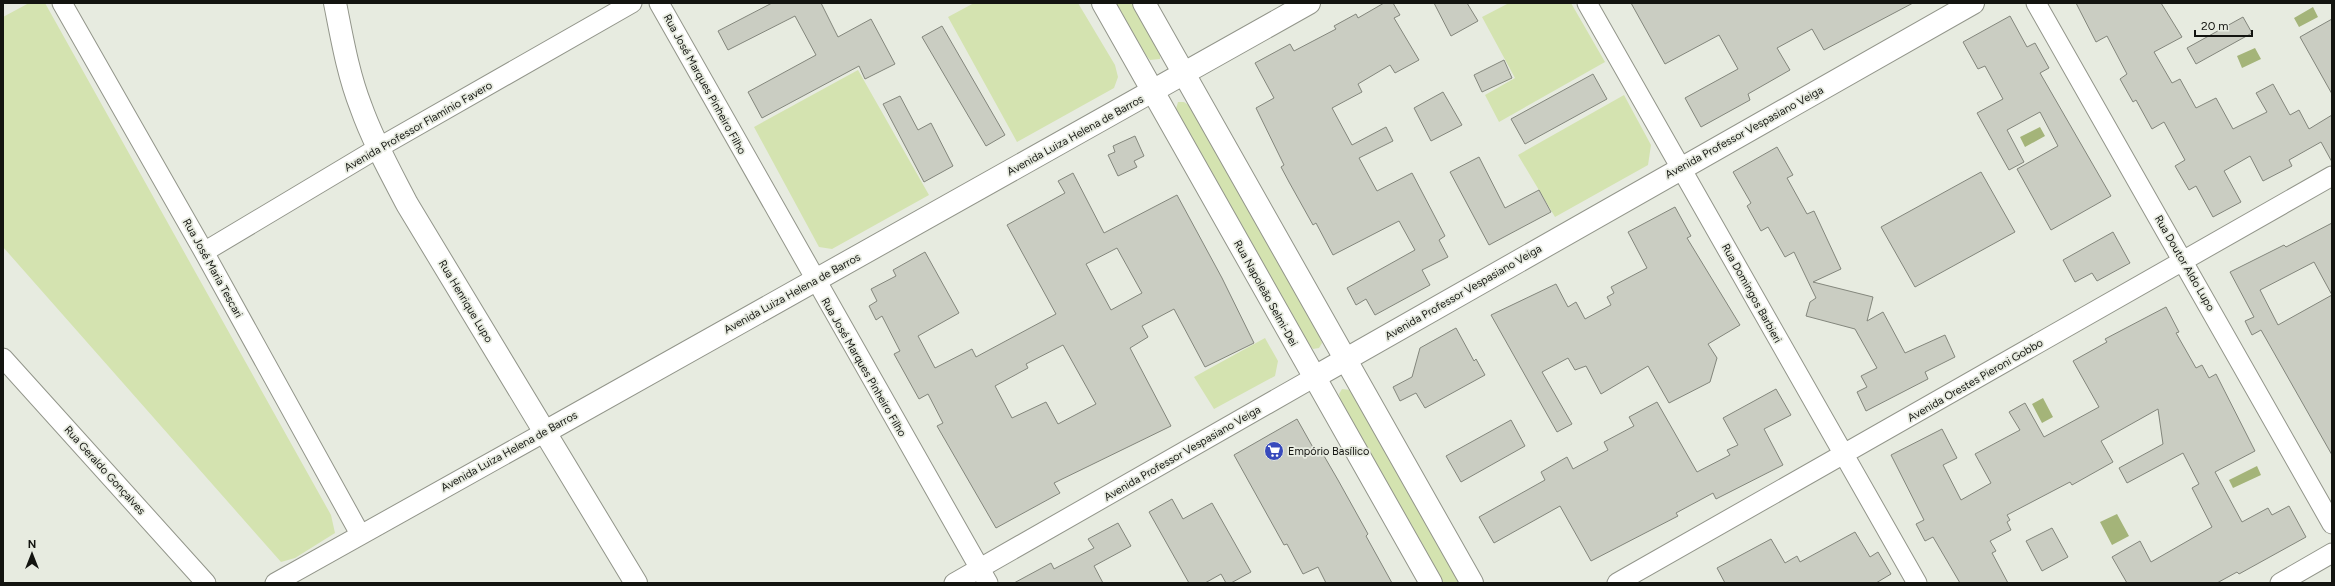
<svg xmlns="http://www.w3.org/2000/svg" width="2335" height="586" font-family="Figtree,sans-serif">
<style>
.green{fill:#d4e3b0}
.water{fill:#a4b479}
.building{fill:#cacdc2;stroke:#83867c;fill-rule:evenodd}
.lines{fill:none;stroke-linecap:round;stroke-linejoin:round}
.minor-casing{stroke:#92958a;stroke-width:21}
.tertiary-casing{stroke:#92958a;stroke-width:24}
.secondary-casing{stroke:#92958a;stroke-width:24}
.minor{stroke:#fff;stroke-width:19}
.tertiary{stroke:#fff;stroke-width:22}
.secondary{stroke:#fff;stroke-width:22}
.labels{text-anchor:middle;stroke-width:3.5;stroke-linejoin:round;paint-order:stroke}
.street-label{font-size:11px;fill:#131410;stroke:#e7ebe0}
.poi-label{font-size:11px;fill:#131410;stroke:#e7ebe0;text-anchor:start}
</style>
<rect width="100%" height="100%" fill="#e7ebe0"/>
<!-- green -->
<path class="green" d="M29,3H45L331,515L335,533L295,558L281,562L3,247V17Z
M974,3H1078L1115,65L1118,77L1114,88L1017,142L948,17Z
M1116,3H1133L1160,51V59L1150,60L1146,55Z
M1509,3H1571L1605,62L1499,122L1485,95L1515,78L1482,17Z
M858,70L929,195L832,249L819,247L754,127Z
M1624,95L1651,145L1648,165L1555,217L1518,155Z
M1178,102H1184L1190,106L1319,333L1322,343L1319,348L1313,349L1307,342L1176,109Z
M1265,338L1278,361L1275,376L1214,409L1194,377Z
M1342,389L1351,390L1461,583H1444L1341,402L1339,394Z"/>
<!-- water -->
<path class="water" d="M2313,7L2318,17L2299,27L2294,18Z
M2255,48L2261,59L2242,68L2237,56Z
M2040,127L2045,136L2025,147L2020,137Z
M2043,398L2053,417L2042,423L2032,404Z
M2257,466L2261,475L2233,488L2229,480Z
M2117,514L2129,536L2112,545L2100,522Z"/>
<!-- building -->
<path class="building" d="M772,3H821L838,37L871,19L895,64L865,79L859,66L762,118L748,92L816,55L795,16L728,50L718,31Z
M1384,3H1393L1400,15L1394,18L1419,60L1395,73L1390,65L1358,84L1362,92L1332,108L1352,145L1386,127L1393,141L1359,158L1377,191L1412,173L1445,236L1439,240L1448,257L1422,270L1430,285L1375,315L1366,299L1356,305L1347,288L1415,250L1399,221L1333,255L1316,223L1313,225L1289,182L1281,167L1284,165L1256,108L1274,98L1255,63L1290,44L1294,51L1336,29L1334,26L1356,14L1358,18Z
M1434,3H1467L1478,21L1451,36Z
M1631,3H1913L1824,50L1812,29L1777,48L1790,70L1748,94L1750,100L1701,127L1685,98L1738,69L1719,35L1665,64Z
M2076,3H2161L2182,37L2154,52L2172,83L2180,79L2196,108L2216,98L2233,129L2267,112L2256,93L2273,84L2290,115L2299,110L2309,129L2332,115V162L2321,142L2289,160L2292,166L2263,181L2250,156L2224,171L2241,202L2213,217L2196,186L2189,190L2175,166L2185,160L2164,122L2152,129L2136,100L2133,102L2120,79L2127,74L2107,36L2096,42Z
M2010,16L2027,47L2035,43L2049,68L2040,73L2111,196L2051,230L2017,169L2058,146L2040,112L2007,130L2024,162L2009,170L1977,113L2003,99L1985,66L1978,69L1963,42Z
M2243,17L2252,33L2196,64L2187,48Z
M2332,19V94L2300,37Z
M942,26L1005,135L986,146L922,37Z
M1504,60L1512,78L1482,92L1474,75Z
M1593,74L1607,99L1525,144L1511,119Z
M1443,92L1462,125L1431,141L1414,108Z
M900,96L918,130L931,123L953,166L924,182L883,104Z
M1135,136L1144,156L1134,161L1137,167L1118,176L1108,155L1115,152L1113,146Z
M1777,147L1793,175L1787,178L1807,214L1814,211L1841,269L1813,282L1873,297L1867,321L1883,312L1905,353L1945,335L1955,357L1925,372L1928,379L1866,411L1857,392L1867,387L1861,376L1877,368L1855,329L1806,316L1810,302L1816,298L1794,252L1785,257L1768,227L1761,231L1747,206L1751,203L1733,172Z
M1479,157L1505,208L1539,190L1551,212L1489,245L1450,172Z
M1981,172L2015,232L1915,287L1881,227Z
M1073,173L1104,233L1177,195L1222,278L1254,343L1205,367L1174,309L1142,326L1148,337L1130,348L1171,426L1054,483L1060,493L996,528L937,426L943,423L928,394L919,399L894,354L900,351L882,316L876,320L869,306L877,301L871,289L896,276L893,270L925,252L959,313L918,336L935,368L972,349L976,357L1056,314L1007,225L1065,193L1058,181ZM1117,248L1142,293L1111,310L1086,264ZM1063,345L1096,404L1058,424L1046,402L1012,418L995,386L1028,368L1026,364Z
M1675,207L1691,236L1687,238L1740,325L1708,344L1717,358L1710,382L1669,403L1648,366L1601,394L1586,366L1575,370L1568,358L1542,372L1572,424L1557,432L1491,315L1556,284L1568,307L1576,302L1585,319L1611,305L1607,297L1614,293L1611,287L1647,268L1628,232Z
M2332,223V295L2314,262L2260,290L2278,325L2332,295V455L2261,330L2252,335L2245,321L2254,317L2230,272L2284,245L2286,247Z
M2113,232L2130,263L2097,281L2092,273L2075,282L2063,260Z
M2166,307L2179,332L2176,333L2196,368L2202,365L2209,378L2216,374L2255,451L2215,472L2242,522L2268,508L2272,515L2289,506L2306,537L2239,574L2237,572L2217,583H2127L2112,557L2140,541L2151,562L2212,527L2192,488L2199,484L2183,453L2127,483L2119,468L2163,444L2158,409L2101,441L2113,462L2072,485L2070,482L2007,515L2010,520L2007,522L2011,530L1990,541L1996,551L1992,553L2008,583H1960L1933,537L1925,541L1916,524L1924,520L1891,455L1942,429L1957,458L1943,465L1961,500L1991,483L1975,454L2020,430L2009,412L2025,403L2044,437L2099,407L2073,361L2107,342L2105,339Z
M1456,328L1474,361L1476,359L1485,375L1425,408L1416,393L1400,401L1393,387L1412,377L1420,348Z
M1776,389L1791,415L1764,429L1783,465L1716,499L1713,493L1676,513L1678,516L1591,561L1560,506L1494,543L1479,517L1545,480L1541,472L1567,457L1573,469L1608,450L1604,442L1634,426L1629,417L1657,402L1697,472L1730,455L1727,450L1738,445L1723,418Z
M1297,419L1315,451L1320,449L1338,480L1368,534L1366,536L1392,583H1326L1318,567L1303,574L1287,544L1284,545L1234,455Z
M1511,420L1525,446L1461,482L1446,456Z
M1172,499L1183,519L1212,503L1251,572L1231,583H1226L1221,574L1205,583H1189L1149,512Z
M1118,523L1131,546L1094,566L1103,583H1014L1051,563L1054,569L1094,548L1088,539Z
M2052,528L2068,557L2042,571L2026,541Z
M1855,532L1870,557L1878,552L1891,574L1876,583H1725L1717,568L1771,539L1785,563L1797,556L1800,562Z"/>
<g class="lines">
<defs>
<path id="minor" d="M62,3L204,252L360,534
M659,3L988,583
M1587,3L1917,583
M2036,3L2332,524
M204,252L378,148L632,3
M3,358L206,583
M275,583L545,432
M954,583L1313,378
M1617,583L2332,176
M2280,583L2332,553"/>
<path id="tertiary" d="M335,3C342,38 348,74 361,107C373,141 391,173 407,204L636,583
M1313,378L1973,3
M545,432L1309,3"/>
<path id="secondary" d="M1103,3L1431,583
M1144,3L1472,583"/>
</defs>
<!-- minor casing -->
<use href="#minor" class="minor-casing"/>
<!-- tertiary casing -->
<use href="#tertiary" class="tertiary-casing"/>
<!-- secondary casing -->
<use href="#secondary" class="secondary-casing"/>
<!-- minor -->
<use href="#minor" class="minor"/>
<!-- tertiary -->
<use href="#tertiary" class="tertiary"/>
<!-- secondary -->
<use href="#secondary" class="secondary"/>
</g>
<!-- icons -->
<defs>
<symbol id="supermarket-disc" viewBox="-11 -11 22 22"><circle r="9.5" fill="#384abc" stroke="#e7ebe0"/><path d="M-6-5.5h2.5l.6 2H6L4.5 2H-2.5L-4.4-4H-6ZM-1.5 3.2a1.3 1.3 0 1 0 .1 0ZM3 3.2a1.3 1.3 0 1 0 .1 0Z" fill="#fff"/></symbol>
</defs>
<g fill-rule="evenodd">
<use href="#supermarket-disc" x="1263" y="440" width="22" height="22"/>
</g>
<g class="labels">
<!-- street labels -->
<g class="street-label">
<text transform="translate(705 84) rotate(61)" y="4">Rua José Marques Pinheiro Filho</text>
<text transform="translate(418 126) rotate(-30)" y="4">Avenida Professor Flamínio Favero</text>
<text transform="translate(1744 132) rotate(-29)" y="4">Avenida Professor Vespasiano Veiga</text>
<text transform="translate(1075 135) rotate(-29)" y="4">Avenida Luiza Helena de Barros</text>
<text transform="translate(2185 263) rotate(60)" y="4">Rua Doutor Aldo Lupo</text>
<text transform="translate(213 268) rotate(61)" y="4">Rua José Maria Tescari</text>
<text transform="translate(1463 292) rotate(-30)" y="4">Avenida Professor Vespasiano Veiga</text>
<text transform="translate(792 293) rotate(-29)" y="4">Avenida Luiza Helena de Barros</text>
<text transform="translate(1266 293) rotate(61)" y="4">Rua Napoleão Selmi-Dei</text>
<text transform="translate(1752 293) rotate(61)" y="4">Rua Domingos Barbieri</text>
<text transform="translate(466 301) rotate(59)" y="4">Rua Henrique Lupo</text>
<text transform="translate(864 367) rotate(60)" y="4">Rua José Marques Pinheiro Filho</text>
<text transform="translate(1975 380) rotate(-30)" y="4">Avenida Orestes Pieroni Gobbo</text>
<text transform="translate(509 451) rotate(-29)" y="4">Avenida Luiza Helena de Barros</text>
<text transform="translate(1182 453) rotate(-30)" y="4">Avenida Professor Vespasiano Veiga</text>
<text transform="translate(105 470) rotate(48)" y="4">Rua Geraldo Gonçalves</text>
</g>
<!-- poi labels -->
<g class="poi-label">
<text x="1288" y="455">Empório Basílico</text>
</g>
</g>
<!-- border -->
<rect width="2335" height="586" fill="none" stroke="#131410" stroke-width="8"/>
<!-- north arrow -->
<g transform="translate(32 554)" stroke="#e7ebe0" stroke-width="3" paint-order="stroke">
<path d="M0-3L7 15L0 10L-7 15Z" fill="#131410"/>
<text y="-6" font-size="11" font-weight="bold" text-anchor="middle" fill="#131410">N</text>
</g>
<!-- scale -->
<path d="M2195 30v6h57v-6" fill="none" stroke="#131410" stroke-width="2"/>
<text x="2201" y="30" font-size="12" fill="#131410" stroke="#e7ebe0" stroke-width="3" paint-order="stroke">20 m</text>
</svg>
